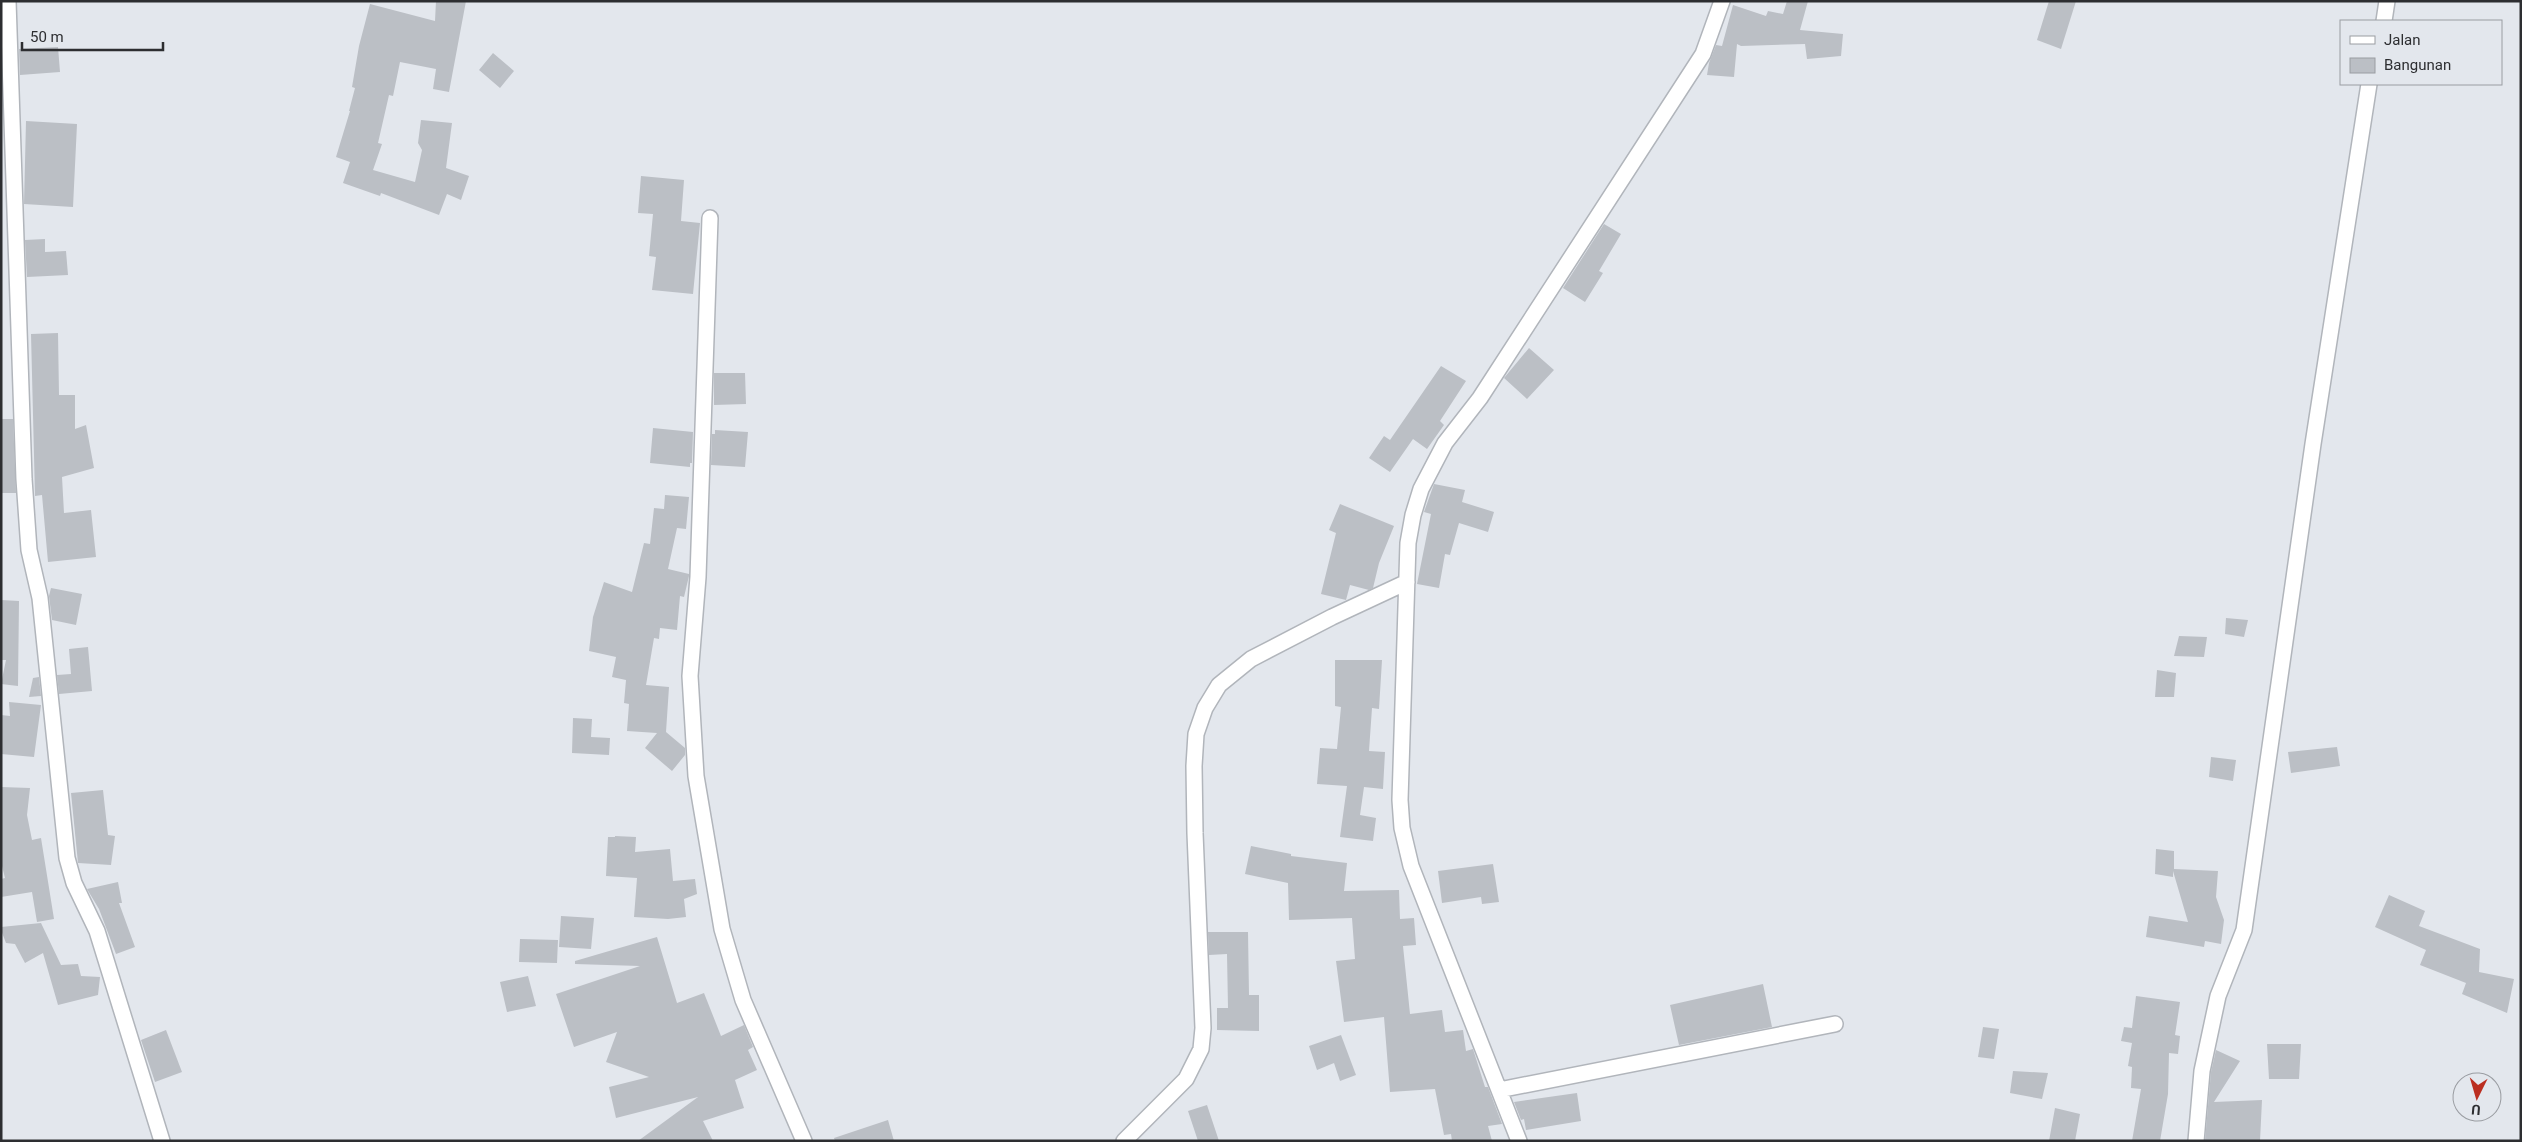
<svg xmlns="http://www.w3.org/2000/svg" width="2522" height="1142" font-family="Roboto,sans-serif">
<style>
.building{fill:#bbbfc5}
.lines{fill:none;stroke-linecap:round;stroke-linejoin:round}
.minor-casing{stroke:#b1b5bb;stroke-width:18}
.minor{stroke:#fff;stroke-width:15}
</style>
<rect width="100%" height="100%" fill="#e3e7ed"/>
<!-- building -->
<path class="building" d="M436,1H466L449,92L433,89L436,69L400,62L393,96L389,95L378,143L382,144L373,170L415,182L422,150L418,143L421,120L452,123L446,168L469,176L461,200L447,194L439,215L381,193L380,196L343,183L350,162L336,157L350,111H349L355,88L352,87L359,46L370,4L435,21Z
M1787,1H1808L1800,30L1843,34L1841,56L1807,59L1805,44L1741,46L1737,44L1734,77L1707,75L1709,63L1716,45L1722,46L1733,5L1766,16L1768,11L1783,14Z
M2049,1H2076L2061,49L2037,40Z
M58,47L60,72L20,75L19,49Z
M493,53L514,71L500,88L479,70Z
M26,121L77,124L73,207L24,204Z
M641,176L684,180L681,221L700,223L693,294L652,290L656,257L649,256L653,214L638,213Z
M1604,224L1621,234L1599,271L1603,273L1585,302L1563,288Z
M45,239V252L66,251L68,275L27,277L25,240Z
M58,333L59,395H75V429L86,425L94,468L62,477L64,513L91,510L96,557L48,562L42,495L35,496L31,334Z
M1529,348L1554,370L1527,399L1504,378Z
M1441,366L1466,381L1440,421L1444,425L1427,449L1413,439L1390,472L1369,458L1384,436L1390,440Z
M714,373H745L746,404L714,405Z
M1,419H13L16,493H1Z
M653,428L693,432L692,463H690V467L650,463Z
M715,430L748,432L745,467L711,465L712,434H715Z
M1434,484L1465,490L1462,502L1494,512L1488,532L1459,523L1450,555L1445,554L1439,588L1417,584L1431,514L1424,512Z
M665,495L689,497L686,529L677,528L668,569L689,574V576L684,597L680,596L677,630L660,628L659,639L654,638L646,685L669,687L666,732L685,748V755L672,771L645,748L657,733L627,731L629,704L624,703L626,680L612,677L616,657L589,651L593,617L604,582L632,592L644,543L650,544L654,508L664,509Z
M1340,504L1394,526L1379,563L1373,588L1369,590L1350,585L1346,600L1321,594L1336,533L1329,530Z
M51,588L82,594L76,625L52,620L49,596Z
M1,600L19,601L18,686L1,684L6,660H1Z
M2226,618L2248,620L2244,637L2225,634Z
M2179,636L2207,637L2204,657L2174,656Z
M88,647L92,691L59,694L57,675L71,674L69,649Z
M1335,660H1382L1379,709L1372,708L1369,751L1385,752L1383,789L1364,787L1360,815L1376,818L1373,841L1340,837L1347,786L1317,784L1320,748L1337,749L1341,707L1335,706Z
M2157,670L2176,673L2174,697H2155Z
M39,677L41,696L29,697L33,678Z
M9,702L41,705L34,757L1,754V715L10,716Z
M573,718L592,719L591,737L610,738L609,755L572,753Z
M2337,747L2340,766L2291,773L2288,752Z
M2211,757L2236,760L2233,781L2209,777Z
M1,787L30,788L27,815L32,840L41,838L54,919L37,922L32,892L1,897V879L5,878L1,862Z
M103,790L108,835L115,836L111,865L78,863L71,793Z
M615,836L636,837L635,852L670,849L673,881L695,879L697,894L684,899L686,917L668,919L634,917L637,878L606,876L608,837H615Z
M1251,846L1291,854V856L1347,863L1344,891L1399,890L1400,919L1414,918L1416,945L1403,946L1410,1014L1442,1010L1445,1032L1463,1030L1466,1051L1473,1049L1485,1087H1488L1502,1124L1488,1126L1492,1141H1452L1451,1134L1444,1135L1435,1089L1390,1092L1384,1017L1344,1022L1336,961L1355,959L1352,918L1289,920L1288,883L1245,874Z
M2156,849L2174,851V869L2218,871L2216,897L2224,920L2221,944L2205,941L2204,947L2146,937L2149,916L2188,922L2173,871V877L2155,874Z
M1493,864L1499,902L1482,904L1481,897L1442,903L1438,871Z
M118,882L122,903H119L135,947L116,954L99,909L87,889Z
M2389,895L2425,911L2419,926L2480,949L2479,972L2514,979L2507,1013L2462,994L2466,983L2420,965L2426,950L2375,927Z
M561,916L594,918L591,949L559,947Z
M41,923L61,965L78,964L81,976L100,977L98,995L58,1005L43,953L25,963L15,944L6,943L1,930V927Z
M1208,932H1248L1249,995H1259V1031L1217,1030V1008H1228L1227,954L1209,955Z
M657,937L677,1003L704,993L721,1036L744,1025L753,1047L748,1050L757,1070L735,1080L744,1108L703,1121L713,1141H638L698,1097L616,1118L609,1087L649,1077L606,1062L617,1032L574,1047L556,994L640,966L575,964V961Z
M520,939L558,940L557,963L519,962Z
M528,976L536,1006L507,1012L500,982Z
M1763,984L1772,1027L1679,1045L1670,1005Z
M2136,996L2180,1002L2175,1035L2180,1036L2178,1054L2169,1053L2168,1094L2160,1141H2132L2141,1089L2131,1088L2132,1067L2128,1066L2132,1043L2121,1041L2124,1027L2132,1028Z
M1983,1027L1999,1029L1994,1059L1978,1057Z
M166,1030L182,1072L155,1082L141,1040Z
M1341,1035L1356,1075L1340,1081L1334,1063L1317,1070L1309,1046Z
M2267,1044H2301L2299,1079H2269Z
M2216,1050L2240,1061L2214,1102L2262,1100L2260,1141H2205L2211,1072Z
M2013,1071L2048,1073L2042,1099L2010,1093Z
M1577,1093L1581,1121L1526,1130L1524,1119L1521,1120L1514,1102Z
M1207,1105L1219,1141H1198L1188,1111Z
M2055,1108L2080,1114L2075,1141H2049Z
M888,1120L894,1141H835L834,1138Z"/>
<g class="lines">
<defs>
<path id="minor" d="M8,1L24,479L29,550L40,598L67,858L74,883L97,931L162,1141
M2384,21L2387,1
M710,218L698,577L690,676L696,776L722,929L743,1000L804,1141
M1499,1090L1835,1024
M1124,1141L1186,1079L1201,1049L1203,1028L1195,833L1194,766L1196,734L1205,708L1219,685L1251,659L1332,617L1407,582
M1519,1141L1411,866L1402,828L1400,800L1408,543L1413,515L1421,489L1445,443L1480,398L1703,54L1722,1
M2196,1141L2202,1071L2218,996L2244,930L2313,444L2369,84"/>
</defs>
<!-- minor casing -->
<use href="#minor" class="minor-casing"/>
<!-- minor -->
<use href="#minor" class="minor"/>
</g>
<!-- border -->
<rect width="2522" height="1142" fill="none" stroke="#2d2e31" stroke-width="5"/>
<!-- legend -->
<rect x="2340" y="20" width="162" height="65" fill="#e3e7ed" stroke="#9a9da2"/>
<rect x="2350" y="36" width="25" height="8" fill="#ffffff" stroke="#9a9da2"/>
<text x="2384" y="45" font-size="15" fill="#2d2e31">Jalan</text>
<rect x="2350" y="58" width="25" height="15" fill="#bbbfc5" stroke="#9a9da2"/>
<text x="2384" y="70" font-size="15" fill="#2d2e31">Bangunan</text>
<!-- north arrow -->
<g transform="translate(2477 1097) rotate(185)"><circle r="24" fill="#e3e7ed" stroke="#9a9da2"/>
<path d="M0-4L9 19L0 12L-9 19Z" fill="#bb2e20"/>
<text y="-8" font-size="14" font-weight="bold" text-anchor="middle" fill="#2d2e31">U</text>
</g>
<!-- scale -->
<path d="M22 42v8h141v-8" fill="none" stroke="#2d2e31" stroke-width="2.5"/>
<text x="30" y="42" font-size="15" fill="#2d2e31" stroke="#e3e7ed" stroke-width="4" paint-order="stroke">50 m</text>
</svg>
